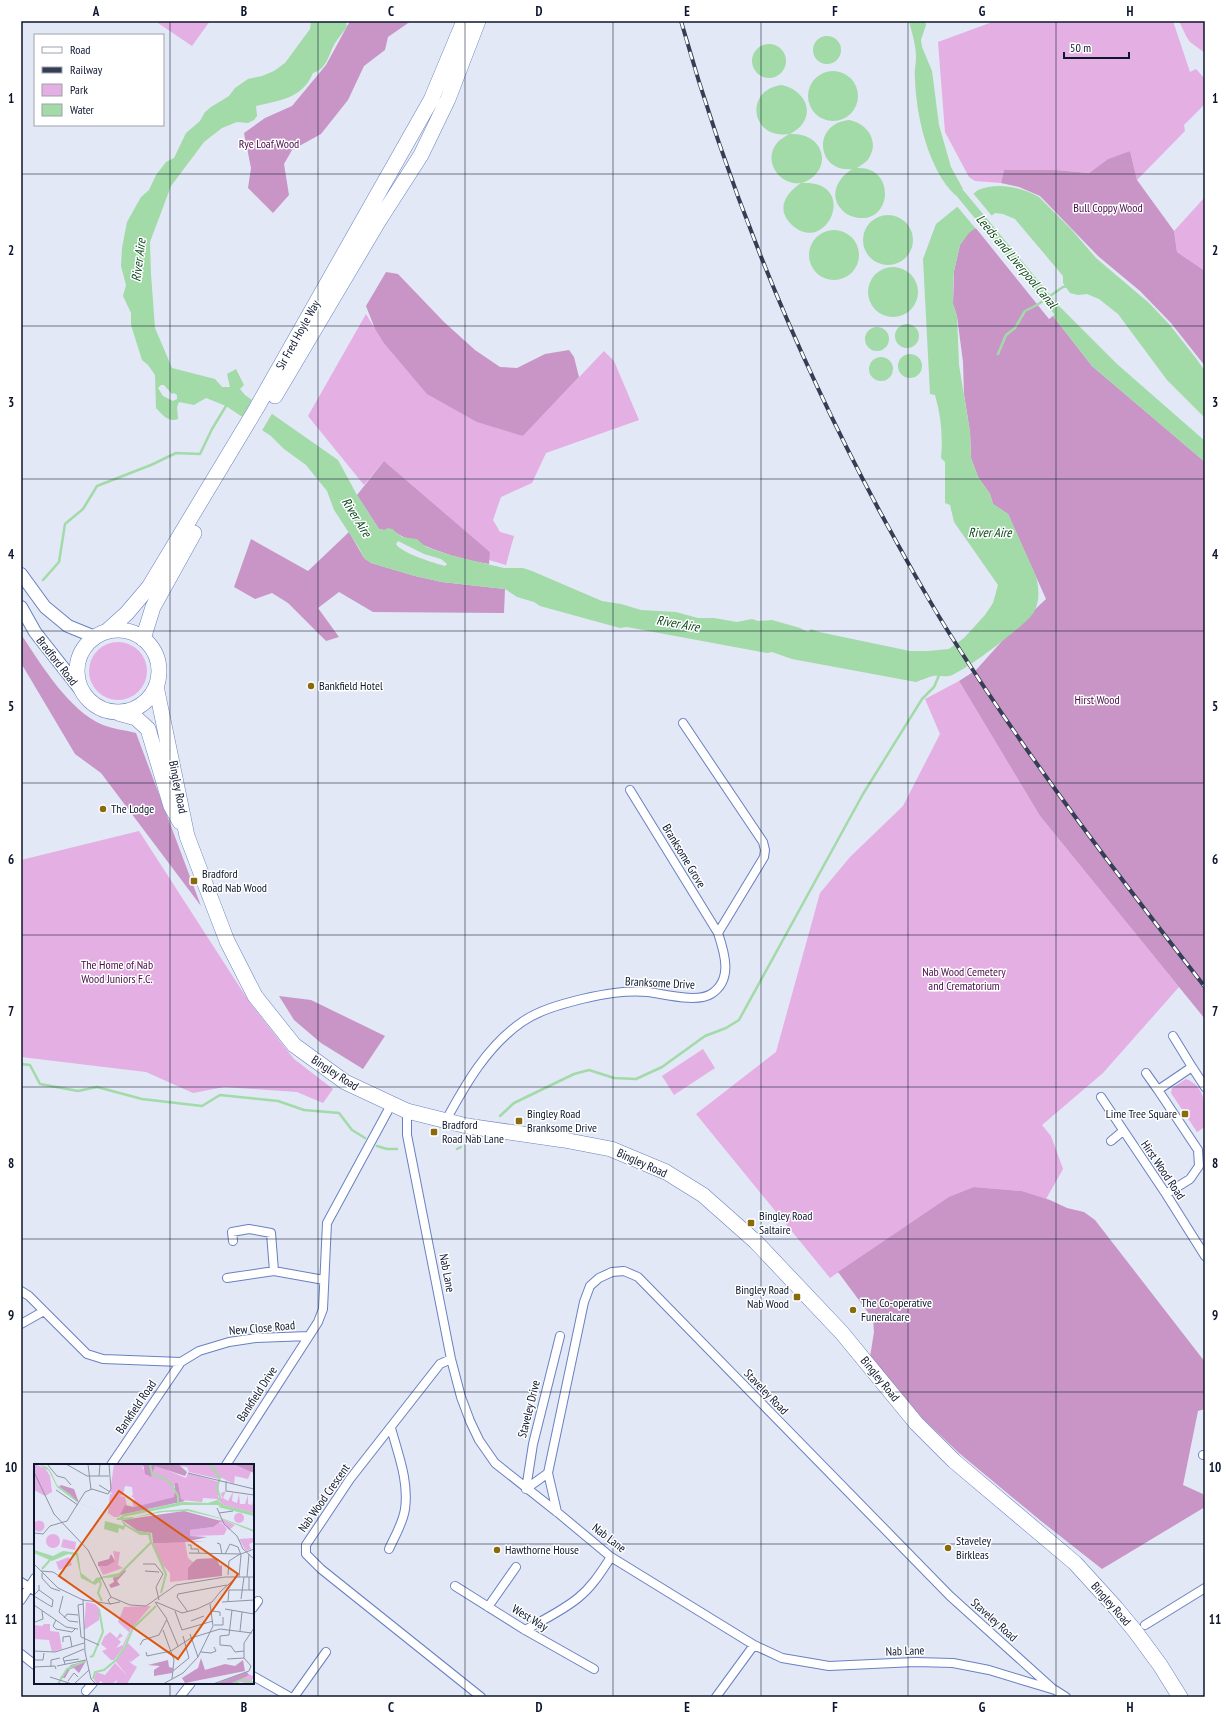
<svg xmlns="http://www.w3.org/2000/svg" width="1226" height="1718" font-family="'PT Sans Narrow',sans-serif">
<style>
.green{fill:#e4afe2}
.forest{fill:#c895c6}
.water{fill:#a2daa8;fill-rule:evenodd}
.pier{fill:#e2e8f6}
.lines{fill:none;stroke-linecap:round;stroke-linejoin:round}
.stream{stroke:#a2daa8;stroke-width:2.5}
.canal{stroke:#a2daa8;stroke-width:9}
.street-casing{stroke:#6981c2;stroke-width:10}
.secondary-casing{stroke:#6981c2;stroke-width:14}
.highway-casing{stroke:#6981c2;stroke-width:16}
.street{stroke:#fff;stroke-width:8}
.secondary{stroke:#fff;stroke-width:12}
.highway{stroke:#fff;stroke-width:15}
.rail-casing{stroke:#353e54;stroke-width:4}
.rail{stroke:#fff;stroke-width:2.5;stroke-dasharray:8;stroke-linecap:butt}
.grid{fill:none;stroke:#0d162e;stroke-width:1;stroke-opacity:0.55}
.poi-dot{fill:#8a6b0a;stroke:#fff;stroke-width:1.5}
.labels{text-anchor:middle;stroke-width:3;stroke-linejoin:round;paint-order:stroke}
.park-label{font-size:12px;fill:#490a4a;stroke:#fff}
.street-label{font-size:12px;fill:#0d162e;stroke:#fff}
.poi-label{font-size:12px;fill:#0d162e;stroke:#fff;text-anchor:start}
.water-label{font-size:13px;font-style:italic;fill:#09481b;stroke:#fff}
.inset-river{fill:none;stroke:#a2daa8;stroke-width:2}
.inset-road{fill:none;stroke:#8d94a6;stroke-width:1}
.view{fill:#dd560e;fill-opacity:0.15;stroke:#dd560e;stroke-width:2}
.inset-edge{fill:none;stroke:#0d162e;stroke-width:2}
.neatline{fill:none;stroke:#0d162e;stroke-width:1.5}
.grid-label{font-size:13px;text-anchor:middle;font-weight:bold;fill:#0d162e}
</style>
<rect width="100%" height="100%" fill="#e2e8f6"/>
<!-- green -->
<path class="green" d="M155,21H210L192,46Z
M995,21H1173L1190,72L1196,69L1205,79V104L1184,125L1185,131L1137,180L1130,151L1108,159L1089,173L1056,170H1004L1001,183L975,181L969,177L945,132L938,42Z
M1179,21H1205V53L1190,42L1186,36Z
M1205,197V271L1177,252L1174,231Z
M366,314L383,342L523,436L604,351L614,361L639,420L546,453L532,483L501,497L493,520L500,532L514,536L506,565L489,560L490,552L384,461L364,485L308,416Z
M89 671a29 29 0 1 1 58 0a29 29 0 1 1-58 0Z
M959,681L1040,816L1179,987L1103,1073L1042,1125L1051,1136L1063,1169L1046,1199L1022,1191L974,1187L902,1229L830,1278L696,1114L776,1052L820,893L850,857L903,806L940,734L925,699Z
M139,831L250,1003L294,1059L333,1089L323,1103L297,1092L224,1087L193,1093L146,1072L21,1057V860Z
M703,1049L715,1068L674,1095L662,1076Z
M1186,1079C1207,1087 1205,1108 1205,1127L1197,1132L1171,1093L1172,1088Z"/>
<!-- forest -->
<path class="forest" d="M350,21H411L388,37L385,50L364,66L348,100L321,134L292,150L284,164L289,195L273,213L248,188L251,168L244,133L265,118L292,106L326,65Z
M1130,151L1137,180L1174,231L1177,252L1205,271V366L1171,323L1140,291L1098,256L1040,196L1019,187L1001,183L1004,170H1056L1089,173L1108,159Z
M975,227L1049,319L1053,316L1092,366L1205,462V1019L1040,816L959,681L976,670L1003,640L1046,599L1008,514L993,504L990,494L978,477L971,458L970,432L964,394L963,362L957,316L953,304L954,271L960,245L968,233Z
M386,272L398,274L444,322L475,350L500,367L517,368L545,354L569,350L574,357L579,377L523,436L477,422L427,394L383,342L375,329L366,306Z
M384,461L490,552L489,564C463,560 438,552 414,541C406,538 399,536 392,529L384,530L379,529L357,495Z
M349,532L364,558L371,563L415,576L442,582L505,589L504,613L373,612L339,592L318,608L339,637L326,641L288,603L272,593L255,599L234,587L251,539L308,571Z
M21,634C40,663 69,711 103,725C113,729 125,730 136,733L201,906L101,773L75,754L21,663Z
M279,996L311,1000L385,1036L363,1069L321,1043L294,1020Z
M974,1187L1022,1191L1050,1200L1067,1208L1084,1212L1095,1220L1205,1362V1409L1198,1411L1183,1485L1203,1494L1205,1507L1102,1569L1041,1521L959,1453L921,1417L870,1357L874,1332L873,1319L838,1272L949,1197Z"/>
<!-- water -->
<path class="water" d="M311,21H346L347,27C343,32 339,37 335,43C328,55 328,68 313,73C302,99 280,100 256,106L257,116L254,120L248,123L237,122L222,128L204,142L171,186L150,242L151,274L155,328L172,368L215,379L222,387H230L227,374L236,369L244,385L240,389L245,395L338,460L357,495L379,529L384,530L388,528L392,529L402,537L417,539L426,547L453,556L504,568H523L532,571L602,601L621,604L641,610L676,612L698,618H714L737,622L752,619L758,621L772,620L800,628L808,632L811,629L819,632L910,651H928L949,649L964,638L985,615L993,603L998,585L954,522L950,505L945,503V462L941,458C943,436 941,416 935,395L930,394L923,259L936,224L978,190C997,182 1022,187 1039,197L1071,229L1096,258L1149,303L1169,324L1195,357L1205,371V418L1167,380L1118,314L1099,299L1087,294L1078,295L1070,293L1063,283V276L1015,219L1003,214L995,213L969,233L960,245L954,271L953,286V304L957,316L959,365L970,432L971,458L978,477L990,494L993,504L1008,514L1036,576C1039,589 1040,601 1034,612C1029,623 960,675 949,676C944,677 938,675 933,676C928,677 922,680 916,682L792,659L772,652L767,653L627,627L620,628L540,606L534,602L517,597L505,589L442,582L415,576L371,563L364,558L359,548L334,510L327,491L306,465L284,449L271,436L226,406L206,398L194,405L179,402L177,407L178,419C168,423 162,414 156,408L155,375L148,365L142,360L131,325V313L123,296L126,285L121,266L122,248L127,222L141,197L149,190L156,175L166,162L174,158L186,133L200,121L205,112L211,107L229,96L235,88L248,79L262,76L274,71L285,63L310,29ZM161,385H164L172,394L174,393L177,395V399L173,401L163,396L158,388ZM398,541L424,554L441,559L447,564L445,566C434,563 401,553 396,544Z
M909,21H925L926,25L921,40L922,47L932,71L939,125L951,167L963,189L955,195C928,169 916,115 915,79C914,72 916,64 916,57C916,45 912,33 909,21Z
M813 50a14 14 0 1 1 28 0a14 14 0 1 1-28 0Z
M752 61a17 17 0 1 1 34 0a17 17 0 1 1-34 0Z
M808 96a25 25 0 1 1 50 0a25 25 0 1 1-50 0Z
M782,85C800,89 814,106 803,123C800,128 795,131 790,134C826,132 834,172 802,183C860,180 827,257 792,225C775,209 786,193 801,183C780,186 762,161 777,143C780,139 785,137 789,134C750,140 744,89 782,85Z
M849,120C866,123 880,140 869,158C866,163 861,165 857,168C895,166 893,221 859,218C852,217 847,215 842,210C828,195 838,178 852,169C817,173 811,124 849,120Z
M863 240a25 25 0 1 1 50 0a25 25 0 1 1-50 0Z
M809 255a25 25 0 1 1 50 0a25 25 0 1 1-50 0Z
M868 292a25 25 0 1 1 50 0a25 25 0 1 1-50 0Z
M1061,308L1117,364L1205,441V462L1092,366L1053,316Z
M895 336a12 12 0 1 1 24 0a12 12 0 1 1-24 0Z
M865 339a12 12 0 1 1 24 0a12 12 0 1 1-24 0Z
M898 366a12 12 0 1 1 24 0a12 12 0 1 1-24 0Z
M869 369a12 12 0 1 1 24 0a12 12 0 1 1-24 0Z"/>
<!-- pier -->
<path class="pier" d="M972,192L992,216L976,229L956,205Z
M253,398L273,412L261,432L241,419Z"/>
<g class="lines">
<!-- stream -->
<path class="stream" d="M998,354L1006,335L1015,328L1025,311L1037,305L1063,287L1068,286
M43,580L59,562L65,524L83,509L97,486L151,465L176,453L200,454L212,429L226,406
M21,1064L30,1065L40,1084L78,1091L97,1087L142,1099L202,1106L220,1095L278,1101L304,1110L339,1113L352,1130L365,1138
M500,1116L514,1103L574,1074L589,1070L614,1078L636,1079L662,1067L705,1036L726,1028L739,1020L863,794L922,699L934,687L940,673
M377,1146L387,1149H397
M457,1149L461,1147"/>
<!-- canal -->
<path class="canal" d="M953,183L959,192L1065,320"/>
<defs>
<path id="street" d="M630,790L718,933
M1192,1067L1205,1087
M1146,1073L1158,1090
M1101,1097L1166,1194L1205,1256
M407,1111V1135L451,1359L461,1397L470,1421L479,1440L495,1463L557,1512L611,1557L754,1645L782,1658L829,1666L915,1662L953,1663L989,1670L1025,1681L1055,1690L1066,1697
M445,1122C465,1085 487,1046 522,1022C539,1010 562,1004 582,999C604,994 625,990 648,992C664,994 697,1003 711,994C733,980 725,954 718,933L764,857L765,850L763,842L683,723
M1111,1141L1123,1131
M1166,1194L1190,1179L1199,1166L1198,1150L1158,1090L1192,1067L1173,1036
M233,1241L232,1232L249,1229L271,1233L274,1271
M227,1278L274,1271L324,1280
M21,1291L29,1296L87,1354L103,1359L181,1362L199,1351L229,1342L256,1338L309,1336L318,1322L323,1309L327,1223L391,1105
M21,1324L44,1311
M451,1359L440,1364L350,1479L306,1545V1554L321,1569L481,1697
M1203,1455H1205
M111,1465L181,1362
M226,1465L309,1336
M548,1473L557,1512
M526,1489L548,1473L584,1302L590,1286L599,1278L612,1272L624,1271L638,1277L950,1596L1053,1689
M526,1489L533,1444L560,1336
M389,1549C395,1536 403,1523 405,1509C409,1481 398,1454 391,1428
M21,1582L35,1591
M455,1586L525,1630L594,1669
M21,1600L35,1578
M488,1607L516,1567
M253,1608L258,1601
M1145,1625L1205,1588
M525,1630C543,1620 562,1611 578,1598C592,1587 601,1572 611,1557
M21,1654L35,1665
M253,1676L290,1697
M86,1691L93,1683
M180,1697L191,1683
M294,1697L326,1652
M716,1697L754,1645"/>
<path id="secondary" d="M21,574L45,607L68,626L95,637
M21,607L35,632L83,693"/>
<path id="highway" d="M275,396L378,222L421,155L448,99L478,21
M77 671a41 41 0 1 1 82 0a41 41 0 1 1-82 0Z
M106,632L127,613L149,587L256,409L431,100L464,21
M143,639L153,607L194,533
M156,686L187,836L204,881L227,941L255,996L294,1045L345,1082L407,1111L467,1126L564,1140L611,1149L666,1172L703,1195L756,1242L842,1333L916,1423L954,1461L1075,1563L1116,1608L1135,1631L1160,1665L1180,1697
M118,713L136,718L148,729L171,806L180,822"/>
</defs>
<!-- street casing -->
<use href="#street" class="street-casing"/>
<!-- secondary casing -->
<use href="#secondary" class="secondary-casing"/>
<!-- highway casing -->
<use href="#highway" class="highway-casing"/>
<!-- street -->
<use href="#street" class="street"/>
<!-- secondary -->
<use href="#secondary" class="secondary"/>
<!-- highway -->
<use href="#highway" class="highway"/>
<defs>
<path id="rail" d="M681,21C729,191 796,355 879,510C902,552 925,595 951,636C1028,758 1116,873 1205,987"/>
</defs>
<!-- rail casing -->
<use href="#rail" class="rail-casing"/>
<!-- rail -->
<use href="#rail" class="rail"/>
</g>
<!-- grid -->
<path class="grid" d="M170,21V1465M318,21V1697M465,21V1697M613,21V1697M761,21V1697M908,21V1697M1056,21V1697M21,174H1205M21,326H1205M21,479H1205M21,631H1205M21,783H1205M21,935H1205M21,1087H1205M21,1239H1205M21,1392H1205M21,1544H35M253,1544H1205M170,1683V1697"/>
<!-- markers -->
<g class="poi-dot">
<circle cx="311" cy="686" r="4"/>
<circle cx="103" cy="809" r="4"/>
<rect x="190" y="877" width="8" height="8" rx="2"/>
<rect x="1181" y="1110" width="8" height="8" rx="2"/>
<rect x="515" y="1117" width="8" height="8" rx="2"/>
<rect x="430" y="1128" width="8" height="8" rx="2"/>
<rect x="747" y="1219" width="8" height="8" rx="2"/>
<rect x="793" y="1293" width="8" height="8" rx="2"/>
<circle cx="853" cy="1310" r="4"/>
<circle cx="948" cy="1548" r="4"/>
<circle cx="497" cy="1550" r="4"/>
</g>
<g class="labels">
<!-- park labels -->
<g class="park-label">
<text x="269" y="148">Rye Loaf Wood</text>
<text x="1108" y="212">Bull Coppy Wood</text>
<text x="1097" y="704">Hirst Wood</text>
<text x="117" y="969">The Home of Nab<tspan x="117" dy="14">Wood Juniors F.C.</tspan></text>
<text x="964" y="976">Nab Wood Cemetery<tspan x="964" dy="14">and Crematorium</tspan></text>
</g>
<!-- street labels -->
<g class="street-label">
<text transform="translate(298 335) rotate(-61)" y="4">Sir Fred Hoyle Way</text>
<text transform="translate(57 661) rotate(52)" y="4">Bradford Road</text>
<text transform="translate(178 787) rotate(79)" y="4">Bingley Road</text>
<text transform="translate(684 856) rotate(59)" y="4">Branksome Grove</text>
<text transform="translate(660 983) rotate(3)" y="4">Branksome Drive</text>
<text transform="translate(335 1073) rotate(33)" y="4">Bingley Road</text>
<text transform="translate(642 1163) rotate(24)" y="4">Bingley Road</text>
<text transform="translate(1163 1170) rotate(56)" y="4">Hirst Wood Road</text>
<text transform="translate(447 1273) rotate(79)" y="4">Nab Lane</text>
<text transform="translate(262 1328) rotate(-5)" y="4">New Close Road</text>
<text transform="translate(880 1379) rotate(51)" y="4">Bingley Road</text>
<text transform="translate(766 1392) rotate(46)" y="4">Staveley Road</text>
<text transform="translate(257 1394) rotate(-57)" y="4">Bankfield Drive</text>
<text transform="translate(136 1407) rotate(-56)" y="4">Bankfield Road</text>
<text transform="translate(529 1409) rotate(-76)" y="4">Staveley Drive</text>
<text transform="translate(324 1498) rotate(-55)" y="4">Nab Wood Crescent</text>
<text transform="translate(609 1538) rotate(38)" y="4">Nab Lane</text>
<text transform="translate(1111 1604) rotate(49)" y="4">Bingley Road</text>
<text transform="translate(530 1618) rotate(31)" y="4">West Way</text>
<text transform="translate(994 1620) rotate(42)" y="4">Staveley Road</text>
<text transform="translate(905 1651) rotate(-2)" y="4">Nab Lane</text>
</g>
<!-- poi labels -->
<g class="poi-label">
<text x="319" y="690">Bankfield Hotel</text>
<text x="111" y="813">The Lodge</text>
<text x="202" y="878">Bradford<tspan x="202" dy="14">Road Nab Wood</tspan></text>
<text x="527" y="1118">Bingley Road<tspan x="527" dy="14">Branksome Drive</tspan></text>
<text x="1177" y="1118" text-anchor="end">Lime Tree Square</text>
<text x="442" y="1129">Bradford<tspan x="442" dy="14">Road Nab Lane</tspan></text>
<text x="759" y="1220">Bingley Road<tspan x="759" dy="14">Saltaire</tspan></text>
<text x="789" y="1294" text-anchor="end">Bingley Road<tspan x="789" dy="14">Nab Wood</tspan></text>
<text x="861" y="1307">The Co-operative<tspan x="861" dy="14">Funeralcare</tspan></text>
<text x="956" y="1545">Staveley<tspan x="956" dy="14">Birkleas</tspan></text>
<text x="505" y="1554">Hawthorne House</text>
</g>
<!-- water labels -->
<g class="water-label">
<text transform="translate(138 260) rotate(-83)" y="5">River Aire</text>
<text transform="translate(1017 261) rotate(50)" y="5">Leeds and Liverpool Canal</text>
<text transform="translate(357 517) rotate(58)" y="5">River Aire</text>
<text x="990" y="537">River Aire</text>
<text transform="translate(678 623) rotate(10)" y="5">River Aire</text>
</g>
</g>
<!-- overview -->
<g transform="translate(34 1464)">
<rect width="220" height="220" fill="#e2e8f6"/>
<path d="M0,0L11,4L16,12L18,28L11,32L0,26ZM80,0H112L108,3L114,12L118,11L121,1L152,14L154,9L185,18L184,35L188,34L187,29L192,27L189,34L194,37L199,28L198,37L203,39L205,30L206,40H211L214,31V40L218,41L220,32V49L190,41L183,35L169,34L168,38L147,36L144,19L139,23L141,33L100,43L98,38L101,37L100,34L97,32L99,31L98,23L91,22L89,31L85,32L91,33L93,42L85,53H80L74,49L76,30H79L76,28ZM127,0H220L214,15L201,12L200,20L186,13L185,15L155,8L153,3ZM200 54a5 5 0 1 1 10 0a5 5 0 1 1-10 0ZM188,55L201,61L195,66L189,59L183,58L189,60L193,65L190,71L156,72V66L179,63L183,58ZM-0.5 62a5.5 5.5 0 1 1 11 0a5.5 5.5 0 1 1-11 0ZM12 77a7 7 0 1 1 14 0a7 7 0 1 1-14 0ZM219,74L220,78L215,80L217,85L212,87L205,75ZM29,75L42,78L41,86L27,83ZM151,78L154,94L159,98L155,102L154,116L136,118V109L127,99L119,79ZM79,87L86,88L84,101L89,104L69,111L65,102L81,97ZM35,93L38,101L25,106L22,98ZM52,138L61,140L65,144V156L50,166ZM117,142L97,165L89,184L80,196H77L64,183L68,187L73,185L67,180L70,173L76,168L83,174L86,169L89,172L84,175L87,178L82,184L89,181L95,168L84,158L90,143ZM10,160H16V167L25,168L28,185L18,188L15,176L0,175V161L8,162ZM94,179L106,191L97,198L94,196L98,200L103,203L93,220H82L83,215L80,219L75,216L81,220H70L67,217L63,220L60,216L62,208L71,211L81,199L93,211L82,198ZM213,210L220,212L216,220L206,218L196,220Z" fill="#e4afe2"/>
<path d="M109,0H144L153,8L151,12L121,2L117,13L111,10ZM194,0H220V9L202,1ZM141,19H144L147,35L151,37L86,51L91,41L100,43L140,33ZM27,21L40,25L45,39L25,23ZM150,47L187,57L179,63L156,66V72L173,73L156,77H171L132,79H119L118,69L104,67L88,56ZM77,90L81,97L73,102H64V98L75,95ZM182,94L186,102L188,101V112L154,116V104L158,99L163,95ZM91,106L92,107L83,117L86,121L77,124L75,121L80,118L79,114ZM167,194L171,206L191,200L201,202L209,196L211,207L151,219L148,214L164,204ZM134,196L135,203L139,204L138,209L120,212V206L126,202L114,201ZM52,197L45,209L40,204L36,205L31,214H26L37,201ZM213,208L215,211L211,213L196,220H181Z" fill="#c895c6"/>
<path d="M5,0L13,3L17,8L23,21L36,30L45,39L85,55L43,38L23,23L15,7ZM183,36L190,41L220,49V52L184,43L187,42L183,41H148L89,53V57L93,61L104,67L117,69L118,79L84,113L69,114L61,121L47,114L42,91L34,90L18,97L0,89V86L19,92L29,87L44,89L47,109L59,118L62,114L85,109L116,78L114,71H106L91,62L90,66L85,64L84,69L70,65L71,57L90,62L86,53L90,50L148,38L174,39ZM154,45L190,55L220,66V68L188,55L154,47L129,48L98,54L126,47Z" fill="#a2daa8"/>
<path class="inset-river" d="M113,0H116L118,10L132,15L137,20L144,32V39M175,0L186,13L183,24L186,33L184,36M83,55L100,54M118,79L132,110L127,129M8,105L16,96M65,116L67,120L64,129L68,137M56,193L59,192L69,168L65,145M59,215L61,208L70,206L82,196L91,183L99,164L122,142M24,220L33,205L51,197M199,220L209,215L220,219"/>
<path class="inset-road" d="M13,0L23,12L31,14L37,21M32,0L53,12H75M54,0L57,26M0,8L20,50L54,86L77,133M154,9L220,25M65,12L66,0M192,17V27L220,31M65,21L76,28M22,26L44,41M183,44L190,60L203,72L209,85L220,95M185,49L199,47M0,69L9,70L16,62L33,57L51,28L58,25L74,30L77,25L75,0M183,79L186,80L188,90M154,81H157V85H164L165,89M155,89L207,90L220,85M191,90L196,80L204,83L207,91L205,113M0,100L24,124L49,136L77,140M109,100H121L129,110L122,123L125,136M7,107L19,108L33,117M111,107L125,108M8,109V114L17,124L26,127M194,111L195,97L206,90M213,113L215,90M215,126V113M0,131L5,126V121M0,132L18,143L19,136L5,126M29,132L25,148L35,157L44,158M77,133L96,141L112,142L142,121L191,113H220M77,133L74,136L76,140L86,138M49,135L51,188L57,215L62,220M207,135L210,113M194,137L195,126H220M122,138L148,149L163,145L178,138L187,127L203,113M188,138L220,136M49,140L44,141L47,173L65,181M0,141L32,163L44,165M191,145L220,150M198,146L195,171L186,172V181L197,182L201,188L210,187M141,147L148,166L179,157M178,147L186,148V152M154,148L143,133L144,130L193,121M30,154L33,150L44,151M22,156L19,162L22,165L38,168L41,165M133,156L144,182M157,157L170,152M1,158L9,155L8,147M180,161H189V153M129,166L140,196L138,215M206,167L208,148M156,170L164,193M29,178V173L36,172L38,183M106,181L109,176L125,171L133,155L121,138M0,187L21,188L50,179M112,188L113,192L137,187L157,174L186,165L218,169M167,188L177,189L182,187L180,183M210,194V179L220,164M193,195L210,194M0,196H9L10,189M30,197L45,195M31,200L29,194L50,185M23,202L52,196M0,203L21,202L22,205M17,203V196L26,194M139,207L155,194L149,172M16,213L38,220M34,217L40,209L44,213M40,220L55,206M129,220L149,209L164,193L179,162L176,140M179,220L215,207L217,202L210,194"/>
<path class="view" d="M85,27L204,110L144,195L25,112Z"/>
<rect width="220" height="220" class="inset-edge"/>
</g>
<!-- border -->
<rect width="1226" height="1718" fill="none" stroke="#ffffff" stroke-width="44"/>
<!-- legend -->
<rect x="34" y="34" width="130" height="92" fill="#ffffff" stroke="#9ea2ab"/>
<rect x="42" y="47" width="20" height="6" fill="#ffffff" stroke="#9ea2ab"/>
<text x="70" y="54" font-size="12" fill="#0d162e">Road</text>
<rect x="42" y="67" width="20" height="6" fill="#353e54" stroke="#9ea2ab"/>
<text x="70" y="74" font-size="12" fill="#0d162e">Railway</text>
<rect x="42" y="84" width="20" height="12" fill="#e4afe2" stroke="#9ea2ab"/>
<text x="70" y="94" font-size="12" fill="#0d162e">Park</text>
<rect x="42" y="104" width="20" height="12" fill="#a2daa8" stroke="#9ea2ab"/>
<text x="70" y="114" font-size="12" fill="#0d162e">Water</text>
<!-- scale -->
<path d="M1064 52v6h65v-6" fill="none" stroke="#0d162e" stroke-width="2"/>
<text x="1070" y="52" font-size="12" fill="#0d162e" stroke="#ffffff" stroke-width="3" paint-order="stroke">50 m</text>
<rect x="22" y="22" width="1182" height="1674" class="neatline"/>
<g class="grid-label">
<text x="96" y="16">A</text>
<text x="244" y="16">B</text>
<text x="391" y="16">C</text>
<text x="539" y="16">D</text>
<text x="687" y="16">E</text>
<text x="835" y="16">F</text>
<text x="982" y="16">G</text>
<text x="1130" y="16">H</text>
<text x="11" y="103">1</text>
<text x="1215" y="103">1</text>
<text x="11" y="255">2</text>
<text x="1215" y="255">2</text>
<text x="11" y="407">3</text>
<text x="1215" y="407">3</text>
<text x="11" y="559">4</text>
<text x="1215" y="559">4</text>
<text x="11" y="711">5</text>
<text x="1215" y="711">5</text>
<text x="11" y="864">6</text>
<text x="1215" y="864">6</text>
<text x="11" y="1016">7</text>
<text x="1215" y="1016">7</text>
<text x="11" y="1168">8</text>
<text x="1215" y="1168">8</text>
<text x="11" y="1320">9</text>
<text x="1215" y="1320">9</text>
<text x="11" y="1472">10</text>
<text x="1215" y="1472">10</text>
<text x="11" y="1624">11</text>
<text x="1215" y="1624">11</text>
<text x="96" y="1712">A</text>
<text x="244" y="1712">B</text>
<text x="391" y="1712">C</text>
<text x="539" y="1712">D</text>
<text x="687" y="1712">E</text>
<text x="835" y="1712">F</text>
<text x="982" y="1712">G</text>
<text x="1130" y="1712">H</text>
</g>
</svg>
